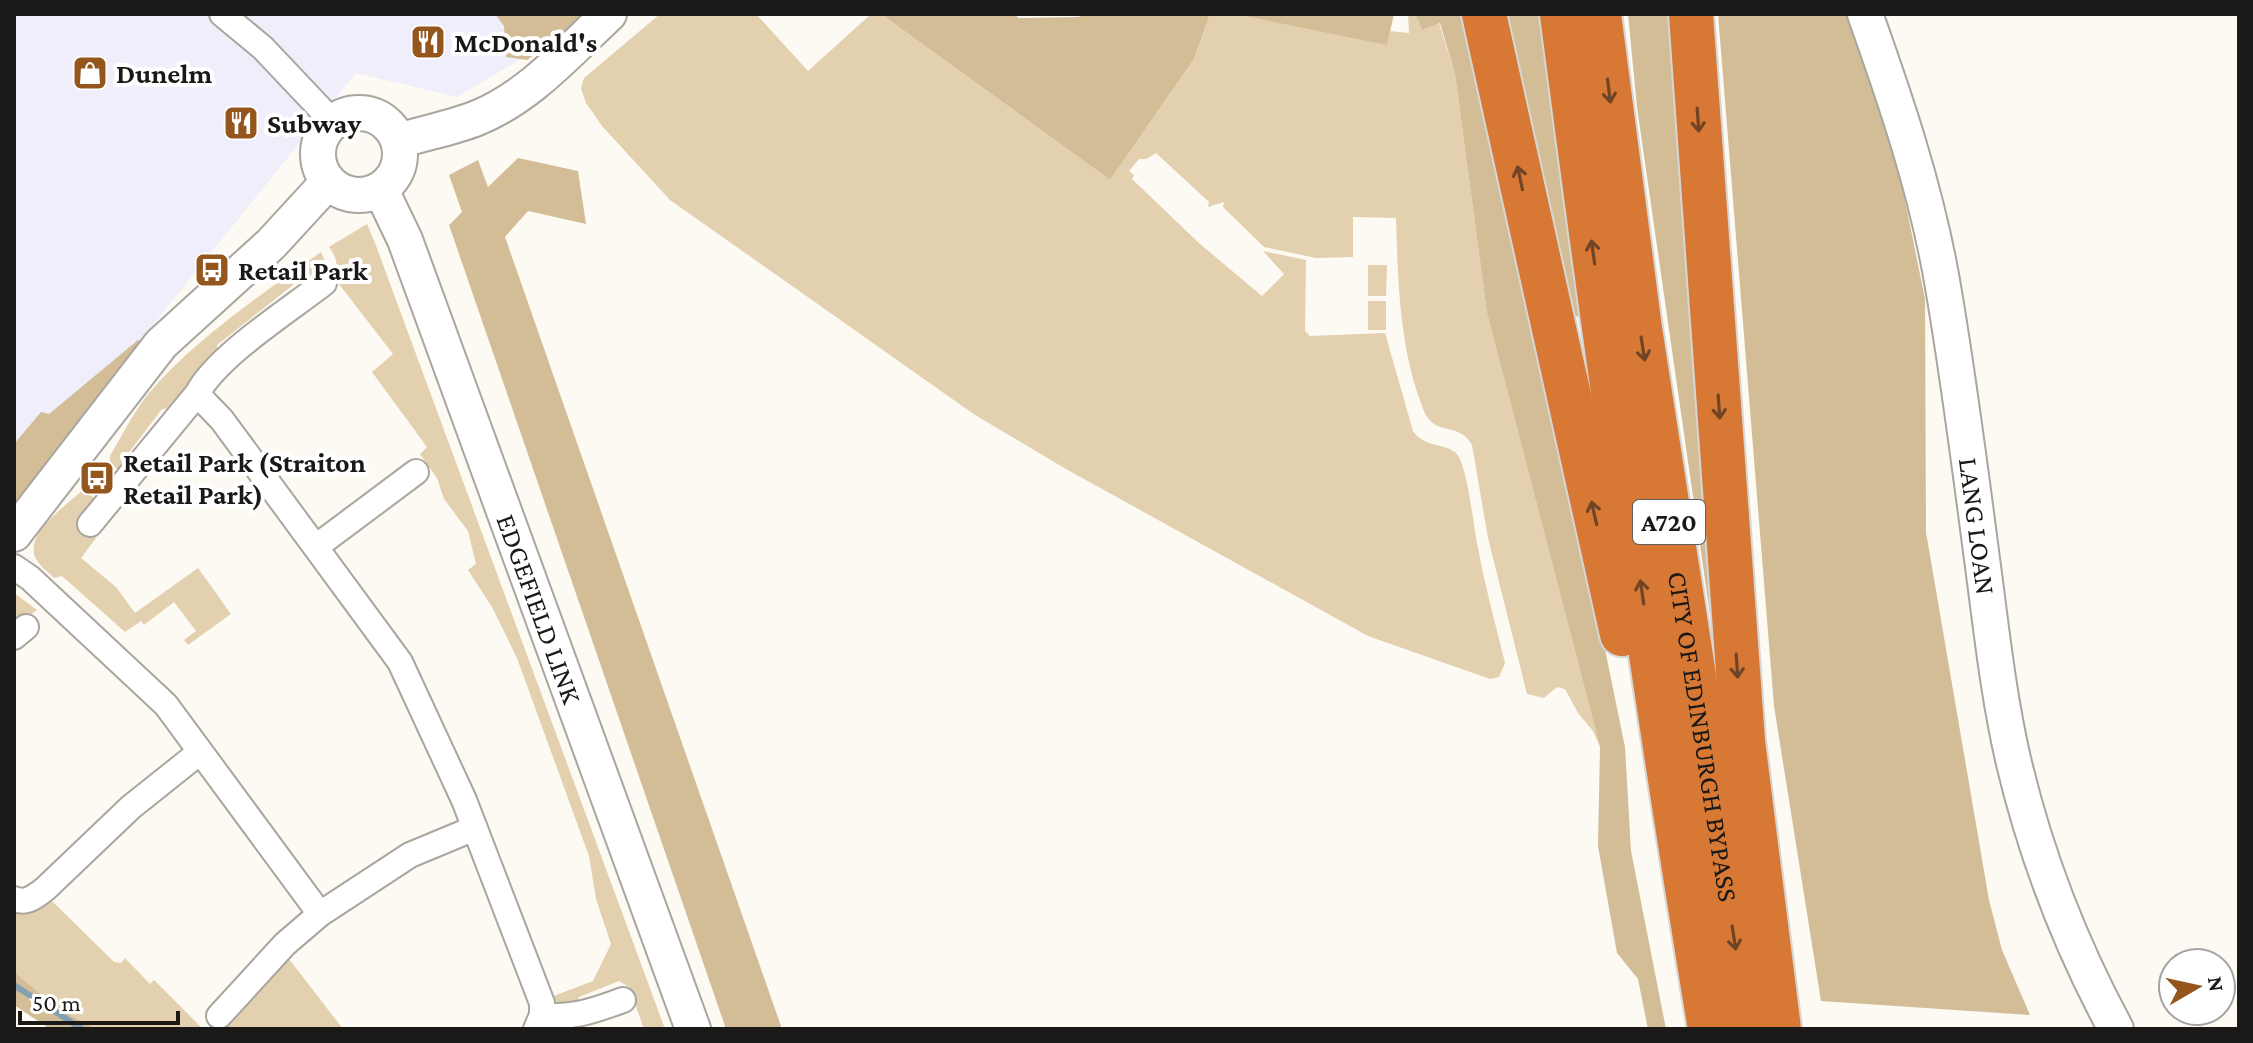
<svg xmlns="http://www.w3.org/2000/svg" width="2253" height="1043" font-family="'Crimson Pro',serif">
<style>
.commercial{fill:#f0eefb}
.green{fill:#e3d0ae}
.forest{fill:#d2bd97}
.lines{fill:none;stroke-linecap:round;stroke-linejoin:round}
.stream{stroke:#849fb2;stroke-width:6}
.street-casing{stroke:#a9a59f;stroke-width:28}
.secondary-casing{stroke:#a9a59f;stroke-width:38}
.highway-casing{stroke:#d6d6d5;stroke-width:48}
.street{stroke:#fff;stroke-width:24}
.secondary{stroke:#fff;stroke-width:34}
.highway{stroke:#d77834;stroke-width:44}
.oneway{stroke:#704424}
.labels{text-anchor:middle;stroke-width:8;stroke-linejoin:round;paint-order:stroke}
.shield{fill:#fff;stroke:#5f5e5d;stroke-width:2}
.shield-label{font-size:26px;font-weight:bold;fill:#1b1917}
.poi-label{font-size:28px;font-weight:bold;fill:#1b1917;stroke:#fff;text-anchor:start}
.street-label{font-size:28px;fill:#1b1917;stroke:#fff}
</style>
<rect width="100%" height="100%" fill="#fdf9f3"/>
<!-- commercial -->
<path class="commercial" d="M14,14H593L583,22L457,97L356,73L14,497Z"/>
<!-- green -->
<path class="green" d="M660,14H756L808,71L871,14H881L1110,180L1194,59L1210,14H1235L1387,44L1390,31L1409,33L1408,14H1415L1422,30L1439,23L1455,74L1487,313L1600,747L1593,731L1578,713L1565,689L1557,687L1544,698L1527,694L1488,538L1472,445C1460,423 1440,435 1427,417C1423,411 1421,402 1418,395C1399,338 1398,278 1396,218L1353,217V257L1316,258L1264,247L1223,207L1224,202L1208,207L1209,202L1156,153L1146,159H1139L1129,171L1134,175L1132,179L1200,244L1262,296L1284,274L1263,251L1306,260L1305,331L1310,336L1385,333L1413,431C1426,450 1451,442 1459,457C1469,478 1473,524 1478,548C1485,587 1496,625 1505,663L1499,677L1490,679L1368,636L1066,469L975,415L670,200L602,126L586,103L581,88L584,78Z
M367,224L375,243L665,1029H644L629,987L619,981L579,997L577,1004L558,1003L551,997L593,981L611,944L596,899L589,856L517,658L492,607L468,570L476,564L468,531L444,499L437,478L420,454L427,447L372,372L393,354L332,275C340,265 336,257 329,247Z
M321,252L327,266L316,275L307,274L217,345V354L192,378L171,408L162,409L127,455V465L121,472L110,463V456C122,436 134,411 149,393C197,337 261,295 321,252Z
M1368,265H1387L1386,296H1368Z
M1368,301H1386V330H1368Z
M84,489L97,501L78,522L96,538L81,558L116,587L135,613L198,568L231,614L188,645L184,640L196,631L174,602L144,625L141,621L125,632L62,576L54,578C48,572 40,566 36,559C23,534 68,504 84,489Z
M14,593L37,610L14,627Z
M51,900L114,962L121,963L125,958L150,984L154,980L203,1029H97L59,1009L14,972V912L31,911Z
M289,959L343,1029H215L220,1024L225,1027Z"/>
<!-- forest -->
<path class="forest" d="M495,14H585L570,29L527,60L506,57L504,26Z
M881,14H1013L1019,18L1079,17L1082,14H1210L1194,59L1110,180Z
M1235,14H1394L1387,45Z
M1415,14H1475L1625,747L1631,851L1666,1029H1648L1638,979L1617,953L1598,846L1600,747L1487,313L1455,74L1440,23L1422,30Z
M1501,14H1541L1580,318L1570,313Z
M1628,14H1683L1716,656L1637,107Z
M1718,14H1848L1885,102L1925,299L1926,532L1989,900L2002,950L2030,1015L1821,1001L1774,706Z
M518,158L578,171L586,224L528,211L505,237L782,1029H726L449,225L462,212L449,175L478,160L488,187Z
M138,340L145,343L14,503V444L41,412L49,414Z
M14,972L59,1009L97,1029H50L14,1005Z"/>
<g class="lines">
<!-- stream -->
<path class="stream" d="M14,985L82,1029"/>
<defs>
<path id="street" d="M222,14L263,48L333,122
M197,394L222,420L400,662L464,800L542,1003V1015L536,1029
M90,524L197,394C217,356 288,311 324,283
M317,546L416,472
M14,567L30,578L166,705L320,914L410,855L475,828
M14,637L26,627
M14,899C27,904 34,897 45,889L131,807L200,752
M542,1015C572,1019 595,1010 623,1000
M219,1016L285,944L320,914"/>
<g id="secondary">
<path id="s1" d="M1865,14C1896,101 1926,189 1942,281C1959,378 1971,476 1984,574C1992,635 1999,698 2013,759C2035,853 2070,944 2116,1029"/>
<circle cx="359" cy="154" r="41"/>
<path d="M399,141C424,133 452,128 477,118C529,97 568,52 609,14"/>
<path id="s2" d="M381,190L405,240L693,1029"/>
<path d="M14,534L161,344L271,244L328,182"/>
</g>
<g id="highway">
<path d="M1484,14L1622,634"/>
<path d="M1562,14C1606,353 1654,692 1710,1029"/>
<path id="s3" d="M1599,14L1640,329L1749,1029"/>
<path d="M1691,14L1743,741L1779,1029"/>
</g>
</defs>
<!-- street casing -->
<use href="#street" class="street-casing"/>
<!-- secondary casing -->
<use href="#secondary" class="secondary-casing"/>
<!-- highway casing -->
<use href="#highway" class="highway-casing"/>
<!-- street -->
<use href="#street" class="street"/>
<!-- secondary -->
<use href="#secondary" class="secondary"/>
<!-- highway -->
<use href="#highway" class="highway"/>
</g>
<!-- one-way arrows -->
<defs><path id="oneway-shaft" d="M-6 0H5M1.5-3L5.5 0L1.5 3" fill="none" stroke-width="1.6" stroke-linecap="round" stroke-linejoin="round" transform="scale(2)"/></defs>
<g class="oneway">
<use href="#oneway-shaft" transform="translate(1609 91) rotate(83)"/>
<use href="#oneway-shaft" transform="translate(1698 120) rotate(86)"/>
<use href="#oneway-shaft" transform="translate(1520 178) rotate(-102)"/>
<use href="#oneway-shaft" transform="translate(1593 252) rotate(-98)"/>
<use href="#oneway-shaft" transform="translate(1643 349) rotate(81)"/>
<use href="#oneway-shaft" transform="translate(1719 407) rotate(86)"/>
<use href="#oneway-shaft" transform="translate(1594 513) rotate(-103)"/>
<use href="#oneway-shaft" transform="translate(1642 592) rotate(-98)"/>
<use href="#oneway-shaft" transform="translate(1737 666) rotate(86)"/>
<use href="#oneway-shaft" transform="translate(1734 938) rotate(81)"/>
</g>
<!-- icons -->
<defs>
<symbol id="restaurant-square" viewBox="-11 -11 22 22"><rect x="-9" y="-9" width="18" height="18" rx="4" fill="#94561c" stroke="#fff"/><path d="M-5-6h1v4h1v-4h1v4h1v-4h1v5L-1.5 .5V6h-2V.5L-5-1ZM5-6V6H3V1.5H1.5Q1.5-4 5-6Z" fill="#fff"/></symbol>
<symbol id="shop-square" viewBox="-11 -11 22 22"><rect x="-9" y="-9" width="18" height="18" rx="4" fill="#94561c" stroke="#fff"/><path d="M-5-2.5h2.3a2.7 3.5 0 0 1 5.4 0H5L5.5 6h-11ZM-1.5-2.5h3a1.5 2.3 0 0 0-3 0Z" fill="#fff"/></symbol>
<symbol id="bus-square" viewBox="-11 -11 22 22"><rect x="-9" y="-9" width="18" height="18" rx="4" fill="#94561c" stroke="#fff"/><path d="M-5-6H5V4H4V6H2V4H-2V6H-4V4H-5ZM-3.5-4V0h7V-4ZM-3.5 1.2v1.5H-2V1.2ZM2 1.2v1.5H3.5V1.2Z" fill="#fff"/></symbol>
</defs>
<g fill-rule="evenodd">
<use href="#restaurant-square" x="408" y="22" width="40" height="40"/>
<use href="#shop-square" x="70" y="53" width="40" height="40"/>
<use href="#restaurant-square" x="221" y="103" width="40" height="40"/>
<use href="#bus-square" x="192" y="250" width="40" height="40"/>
<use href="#bus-square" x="77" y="458" width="40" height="40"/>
</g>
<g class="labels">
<!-- shield labels -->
<rect class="shield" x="1633" y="500" width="72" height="44" rx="6"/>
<g class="shield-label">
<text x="1669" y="531">A720</text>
</g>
<!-- poi labels -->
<g class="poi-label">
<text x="454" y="52">McDonald's</text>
<text x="116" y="83">Dunelm</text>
<text x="267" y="133">Subway</text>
<text x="238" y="280">Retail Park</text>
<text x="123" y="472">Retail Park (Straiton<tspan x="123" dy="32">Retail Park)</tspan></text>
</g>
<!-- street labels -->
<g class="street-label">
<text dy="10" stroke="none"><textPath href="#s1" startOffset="526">LANG LOAN</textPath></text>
<text dy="10" stroke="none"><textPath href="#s2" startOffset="448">EDGEFIELD LINK</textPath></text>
<text dy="10" stroke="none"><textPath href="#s3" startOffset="730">CITY OF EDINBURGH BYPASS</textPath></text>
</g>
</g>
<!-- border -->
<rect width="2253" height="1043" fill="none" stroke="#1b1917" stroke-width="32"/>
<!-- north arrow -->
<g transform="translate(2197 987) rotate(81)"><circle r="38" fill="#ffffff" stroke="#a4a3a2" stroke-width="2"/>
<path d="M0-6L14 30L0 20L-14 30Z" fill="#94561c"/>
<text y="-12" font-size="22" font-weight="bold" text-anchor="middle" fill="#1b1917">N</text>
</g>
<!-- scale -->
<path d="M20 1011v12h158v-12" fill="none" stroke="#1b1917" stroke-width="4"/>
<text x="32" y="1011" font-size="24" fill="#1b1917" stroke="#ffffff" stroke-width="6" paint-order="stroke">50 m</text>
</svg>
